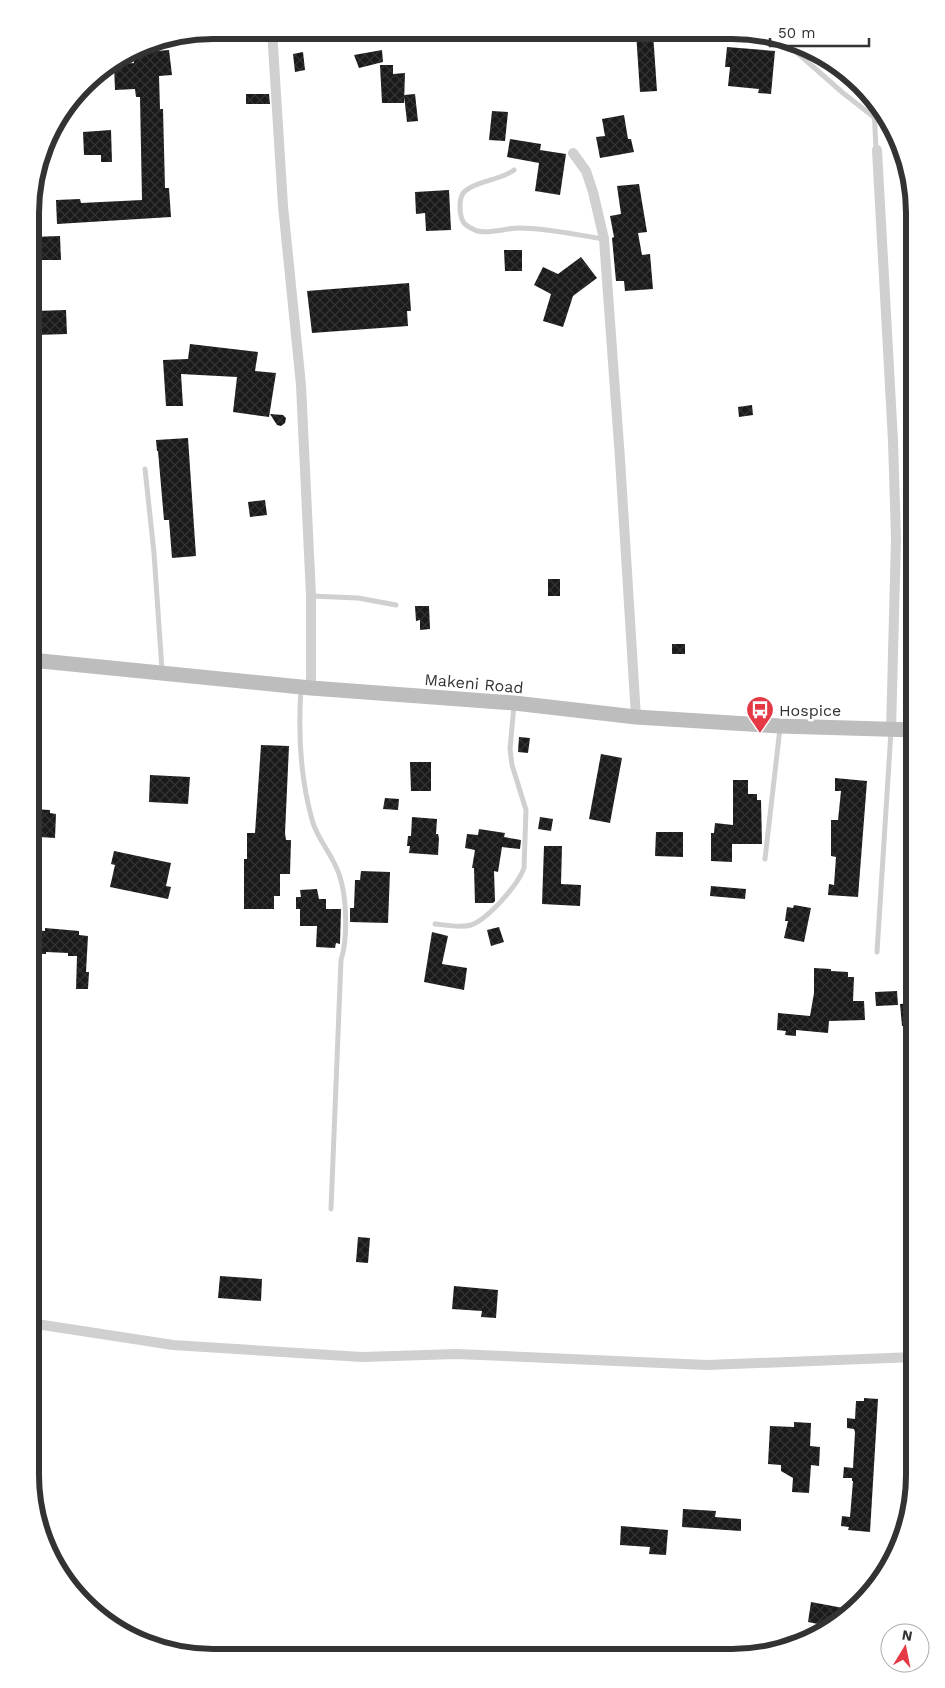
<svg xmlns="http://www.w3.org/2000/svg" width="945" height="1688" font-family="'Work Sans',sans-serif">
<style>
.building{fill:url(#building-cross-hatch)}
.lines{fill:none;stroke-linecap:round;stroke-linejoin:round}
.service{stroke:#d0d0d0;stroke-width:5}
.minor{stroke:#d0d0d0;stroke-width:10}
.secondary{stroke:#bdbdbd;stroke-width:15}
.labels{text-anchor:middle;stroke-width:5;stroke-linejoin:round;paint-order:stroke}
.street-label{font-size:16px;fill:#333;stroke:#fff}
.poi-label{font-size:16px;fill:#333;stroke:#fff;text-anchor:start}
.rim{fill:none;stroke:#333;stroke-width:6}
</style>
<defs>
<pattern id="building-cross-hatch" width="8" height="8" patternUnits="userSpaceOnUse" patternTransform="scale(1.25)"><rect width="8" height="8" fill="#1a1a1a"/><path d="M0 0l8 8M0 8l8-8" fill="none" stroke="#333"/></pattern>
</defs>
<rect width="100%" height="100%" fill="#fff"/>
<!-- building -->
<path class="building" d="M636,33H653L657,91L640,92Z
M727,47L775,51L771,94L758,93L759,89L728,86L730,67H725Z
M169,50L172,75L159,76L160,109H163L165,188H169L171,217L57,224L56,200L80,199L81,203L142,200L140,97H136L135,89L115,90L114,64L134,63L133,53Z
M382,50L383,62L359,68L354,55Z
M303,52L305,70L295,72L293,54Z
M380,65H393V74L405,73L404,103H382Z
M246,94H269L270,104H246Z
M415,94L418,121L407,122L404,95Z
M492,111L508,112L505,141L489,140Z
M624,115L628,139H631L634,152L600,158L596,137L605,136L602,119Z
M111,130L112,162H101V155H84L83,132Z
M510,139L541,144L540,150L566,154L560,195L535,191L539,163L507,157Z
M639,184L647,232L638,233L642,255L650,254L653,289L625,291L624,281H616L612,238L614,237L610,216L621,214L617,186Z
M449,190L451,230L426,231L425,213L416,214L415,192Z
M60,236L61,260H32L31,237Z
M504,250H522V271H505Z
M581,257L597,278L573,296L563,327L543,321L551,294L534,285L543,267L558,274Z
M409,283L411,311H407L408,326L312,333L307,291Z
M66,310L67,334L36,335L35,311Z
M190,344L258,352L255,371L276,373L269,417L233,412L237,377L181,374L183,406H166L163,360L188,359Z
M752,405L753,415L739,417L738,407Z
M270,414L283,415L286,418L285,423L281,426L277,425Z
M188,438L196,556L172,558L169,520H164L158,451H157L156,440Z
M265,500L267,515L250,517L248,502Z
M548,579H560V596H548Z
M415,606H429L430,629L420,630V620L416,621Z
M672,644H685V654H672Z
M519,737L530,738L528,753L518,752Z
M261,745L289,746L285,833L286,840H291L290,874H280V896H274V909H244V859H247V833H255Z
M601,754L622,758L610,823L589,819Z
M410,762H431V791H411Z
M150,775L190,777L188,804L149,802Z
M835,778L867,781L858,897L828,895L829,884L834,885L836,857L831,856V820H838L841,791H835Z
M733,780H748V794H757V800H761L762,844H732V862L711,861V833H714L715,823L733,825Z
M385,798L399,799L398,810L383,809Z
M31,809L50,810V813L56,814L55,838L40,837V833H31Z
M412,817L437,819L436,834H438L439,838L438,855L409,853L410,846H407L408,836H411Z
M540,817L553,819L551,831L538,829Z
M479,829L505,833L504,837L521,840L520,849L502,847L498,872L494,871L495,901L493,903H475L474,868H472L475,850L465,848L467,834L478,835Z
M656,832H683V857L655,856Z
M544,846H562L561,884L581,885L580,906L542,904Z
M114,851L171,863L166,886L171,887L168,899L110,887L115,865L111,864Z
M361,871L390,872L388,923L350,922V908H354L355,880H360Z
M711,886L746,889L745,899L710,896Z
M317,889L319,899H326V909H341L340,944L336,943L335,948L316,947L317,926H300V909H296V897H301L300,890Z
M794,905L811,908L804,942L784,938L788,921H785L787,907L793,908Z
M499,927L504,942L491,946L487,930Z
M45,928L79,931V935L88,936L86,972H89L88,989H76L77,956H68V953L46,952V954H31V930L45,931Z
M432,932L448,936L442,964L467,968L464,990L424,982Z
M814,968L831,969V971L848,972V977H854L853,1001H864L865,1020L829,1021L828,1033L796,1030V1036L785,1035L786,1031L777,1030L778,1013L810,1016L814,993Z
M897,991L898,1005L876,1006L875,992Z
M915,1003V1025L902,1026L900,1004Z
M358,1237L370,1238L368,1263L356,1262Z
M220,1276L262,1279L261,1301L218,1298Z
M454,1286L498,1290L496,1318L481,1317L482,1311L452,1309Z
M864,1398L878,1399L870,1532L848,1530L849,1527L841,1526L842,1516L850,1517L853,1481H852V1478H843L844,1467L853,1468L855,1432L854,1429L847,1428V1418L855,1419L856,1401H864Z
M794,1422L811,1423L810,1446L820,1447L819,1466L811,1465L809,1493L792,1492L793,1478L781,1471V1465L768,1464L770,1426L794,1427Z
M683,1509L716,1511L715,1517L741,1519V1531L682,1527Z
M621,1526L668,1530L666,1555L649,1554L650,1547L620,1545Z
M811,1602L854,1610L843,1621L832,1627L808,1622Z"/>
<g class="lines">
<!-- service -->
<path class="service" d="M785,42L843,93L875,118
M874,107L876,150
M514,170C499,181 478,180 465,191C458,197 459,216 464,223C467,227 473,229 477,231C490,234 506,228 520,228C548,228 576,235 604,239
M145,469L154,553L162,670
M311,596L358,598L396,605
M301,688C298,733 300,779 313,823C319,841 333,856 339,874C347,896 348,938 341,960L331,1209
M765,859L780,728
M435,924C446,925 461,928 471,925C488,919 518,885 524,868L526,810L512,765L510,749L514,705
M877,952L891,731"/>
<!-- minor -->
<path class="minor" d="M272,30L283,206L301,385L311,596V688
M877,150L893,441L896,538L891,731
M573,153L586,171L593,192L604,239L620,459L636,717
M30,1323L173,1345L362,1357L456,1354L707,1365L915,1357"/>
<!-- secondary -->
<path class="secondary" d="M31,660L311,688L514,703L636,717L780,726L915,730"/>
</g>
<!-- icons -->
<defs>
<symbol id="bus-pin" viewBox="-11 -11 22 30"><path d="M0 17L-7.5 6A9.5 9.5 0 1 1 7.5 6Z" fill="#e63946" stroke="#fff"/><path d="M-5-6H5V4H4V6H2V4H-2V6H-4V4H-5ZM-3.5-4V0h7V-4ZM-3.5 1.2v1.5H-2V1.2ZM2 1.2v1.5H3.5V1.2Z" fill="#fff"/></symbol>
</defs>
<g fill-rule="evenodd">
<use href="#bus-pin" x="744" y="694" width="32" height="43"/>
</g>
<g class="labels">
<!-- street labels -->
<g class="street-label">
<text transform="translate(474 683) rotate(5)" y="6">Makeni Road</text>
</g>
<!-- poi labels -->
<g class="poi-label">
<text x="779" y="716">Hospice</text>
</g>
</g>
<!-- crop -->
<path d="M0 0H945V1688H0ZM213 39H732A174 174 0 0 1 906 213V1475A174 174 0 0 1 732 1649H213A174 174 0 0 1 39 1475V213A174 174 0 0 1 213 39Z" fill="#fff" fill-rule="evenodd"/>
<path class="rim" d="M213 39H732A174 174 0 0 1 906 213V1475A174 174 0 0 1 732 1649H213A174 174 0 0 1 39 1475V213A174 174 0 0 1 213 39Z"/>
<!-- north arrow -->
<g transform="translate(905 1648) rotate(10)"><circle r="24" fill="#ffffff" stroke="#adadad"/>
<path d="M0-4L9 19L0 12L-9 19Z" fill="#e63946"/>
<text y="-8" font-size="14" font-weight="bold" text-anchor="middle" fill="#333333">N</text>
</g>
<!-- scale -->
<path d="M770 38v8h99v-8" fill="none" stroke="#333333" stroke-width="2.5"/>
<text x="778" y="38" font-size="15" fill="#333333" stroke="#ffffff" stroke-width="4" paint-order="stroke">50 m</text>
</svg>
